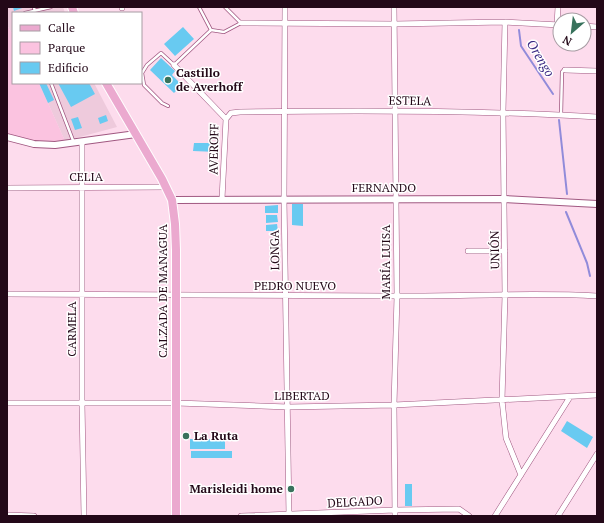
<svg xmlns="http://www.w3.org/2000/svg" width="604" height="523" font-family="'PT Serif',serif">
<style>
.built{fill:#eecadc}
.green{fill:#fbc3e0}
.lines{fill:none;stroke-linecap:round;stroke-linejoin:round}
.stream{stroke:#918bda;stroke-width:2}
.building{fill:#68caf1}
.service-casing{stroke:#a05881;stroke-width:4}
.minor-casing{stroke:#a05881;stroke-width:6}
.tertiary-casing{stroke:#a05881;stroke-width:8}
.primary-casing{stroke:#fff;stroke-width:10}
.service{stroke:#fff;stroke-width:2.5}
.minor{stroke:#fff;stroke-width:5}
.tertiary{stroke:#fff;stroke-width:6}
.primary{stroke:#eba9cf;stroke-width:8}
.poi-dot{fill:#38725c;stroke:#fff;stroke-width:1.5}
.labels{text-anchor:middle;stroke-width:3;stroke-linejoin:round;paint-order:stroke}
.poi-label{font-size:12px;font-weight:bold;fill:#230818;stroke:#fff;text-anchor:start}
.street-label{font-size:12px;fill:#230818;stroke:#fff}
.water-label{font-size:13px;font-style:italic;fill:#3b2984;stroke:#fff}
</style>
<rect width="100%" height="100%" fill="#fddced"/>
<!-- built -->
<path class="built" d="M7,7H63L65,13H13V35L7,25Z
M39,83H94L117,127L65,141Z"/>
<!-- green -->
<path class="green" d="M7,25L13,35V83H39L65,141C47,147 25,138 7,134Z"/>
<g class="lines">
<!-- stream -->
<path class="stream" d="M519,30L521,46L553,94
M559,120L567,194
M566,212L587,263L590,276"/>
</g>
<!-- building -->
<path class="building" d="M13,7H25L14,11Z
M183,27L194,39L175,56L164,44Z
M161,58L175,71L172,75L182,85L174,93L150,70Z
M39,83H46L54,100L48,103Z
M58,83H89L95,94L71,107Z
M106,115L108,121L100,124L98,118Z
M78,117L82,128L75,130L71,119Z
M194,143H217V152L193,151Z
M292,204H303V226L292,225Z
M278,205V213H265V206Z
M266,215H277L278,222L266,223Z
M277,224L278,231H266V225Z
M567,421L593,437L587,448L561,431Z
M190,439H225V449H190Z
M191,451H232V458H191Z
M405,484H412V506H405Z"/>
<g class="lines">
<defs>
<path id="service" d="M34,7L35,13
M199,7L211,30
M25,13L51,7
M51,83L74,143
M168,106L162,103L144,85L142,73L147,65L161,53L174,65L211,30L224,32L241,23L225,7
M561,115L562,72L564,70"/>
<path id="minor" d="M285,7L284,199L289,516
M394,7L397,296L394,405L395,516
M122,8V7
M505,22L503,112L505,295L502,400L506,438L521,475
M241,23L394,24L505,22L560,25
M557,25L558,7
M584,26L597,27
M174,65L226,119L222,199
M565,70L597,71
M226,119L231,113L240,112C359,110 478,110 597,117
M82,142V403L84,516
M7,188L166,187
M468,251H505
M7,294C133,294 259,296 385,296C456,297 527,292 597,296
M7,403H176L288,407L394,405L597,395
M7,515L34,516
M241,516L395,510L459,509L469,516
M495,516L570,397
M558,516L597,454"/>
<path id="tertiary" d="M7,137L34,144L55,145L136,134
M172,200L504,199L597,204"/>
<path id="primary" d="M72,7L74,13
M106,83L162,179L172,200L175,224L176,250V516"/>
</defs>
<!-- service casing -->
<use href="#service" class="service-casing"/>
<!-- minor casing -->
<use href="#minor" class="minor-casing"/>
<!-- tertiary casing -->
<use href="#tertiary" class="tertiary-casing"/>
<!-- primary casing -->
<use href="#primary" class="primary-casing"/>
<!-- service -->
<use href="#service" class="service"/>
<!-- minor -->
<use href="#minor" class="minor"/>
<!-- tertiary -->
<use href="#tertiary" class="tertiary"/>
<!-- primary -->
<use href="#primary" class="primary"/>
</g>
<!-- markers -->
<g class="poi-dot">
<circle cx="168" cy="80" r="4"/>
<circle cx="186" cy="436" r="4"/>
<circle cx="291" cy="489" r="4"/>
</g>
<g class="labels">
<!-- poi labels -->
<g class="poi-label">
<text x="176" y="77">Castillo<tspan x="176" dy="14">de Averhoff</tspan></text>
<text x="194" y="440">La Ruta</text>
<text x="283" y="493" text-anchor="end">Marisleidi home</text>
</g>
<!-- street labels -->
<g class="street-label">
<text transform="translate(410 101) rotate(1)" y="4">ESTELA</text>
<text transform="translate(214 149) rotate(-89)" y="4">AVEROFF</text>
<text x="86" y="181">CELIA</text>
<text x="384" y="192">FERNANDO</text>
<text transform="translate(275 250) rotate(-91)" y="4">LONGA</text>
<text transform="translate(495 250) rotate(-91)" y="4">UNIÓN</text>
<text transform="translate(386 262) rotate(-90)" y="4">MARÍA LUISA</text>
<text x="295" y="290">PEDRO NUEVO</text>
<text transform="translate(163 291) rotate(-90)" y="4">CALZADA DE MANAGUA</text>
<text transform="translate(72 329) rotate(-90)" y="4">CARMELA</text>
<text x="302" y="400">LIBERTAD</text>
<text transform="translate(355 502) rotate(-3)" y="4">DELGADO</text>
</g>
<!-- water labels -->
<g class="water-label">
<text transform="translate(541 58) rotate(59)" y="5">Orengo</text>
</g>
</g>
<!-- border -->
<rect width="604" height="523" fill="none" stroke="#230818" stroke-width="16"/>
<!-- legend -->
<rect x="12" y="12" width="130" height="72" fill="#ffffff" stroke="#a79ca3"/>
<rect x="20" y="25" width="20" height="6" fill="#eba9cf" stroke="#a79ca3"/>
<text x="48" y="32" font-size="12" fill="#230818">Calle</text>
<rect x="20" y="42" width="20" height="12" fill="#fbc3e0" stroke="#a79ca3"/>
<text x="48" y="52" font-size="12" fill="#230818">Parque</text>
<rect x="20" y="62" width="20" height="12" fill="#68caf1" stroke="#a79ca3"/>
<text x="48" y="72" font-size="12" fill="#230818">Edificio</text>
<!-- north arrow -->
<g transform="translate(572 32) rotate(208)"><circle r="19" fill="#ffffff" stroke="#a79ca3"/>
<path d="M0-3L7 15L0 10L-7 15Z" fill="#38725c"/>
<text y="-6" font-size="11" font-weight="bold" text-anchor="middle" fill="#230818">N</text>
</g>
</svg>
